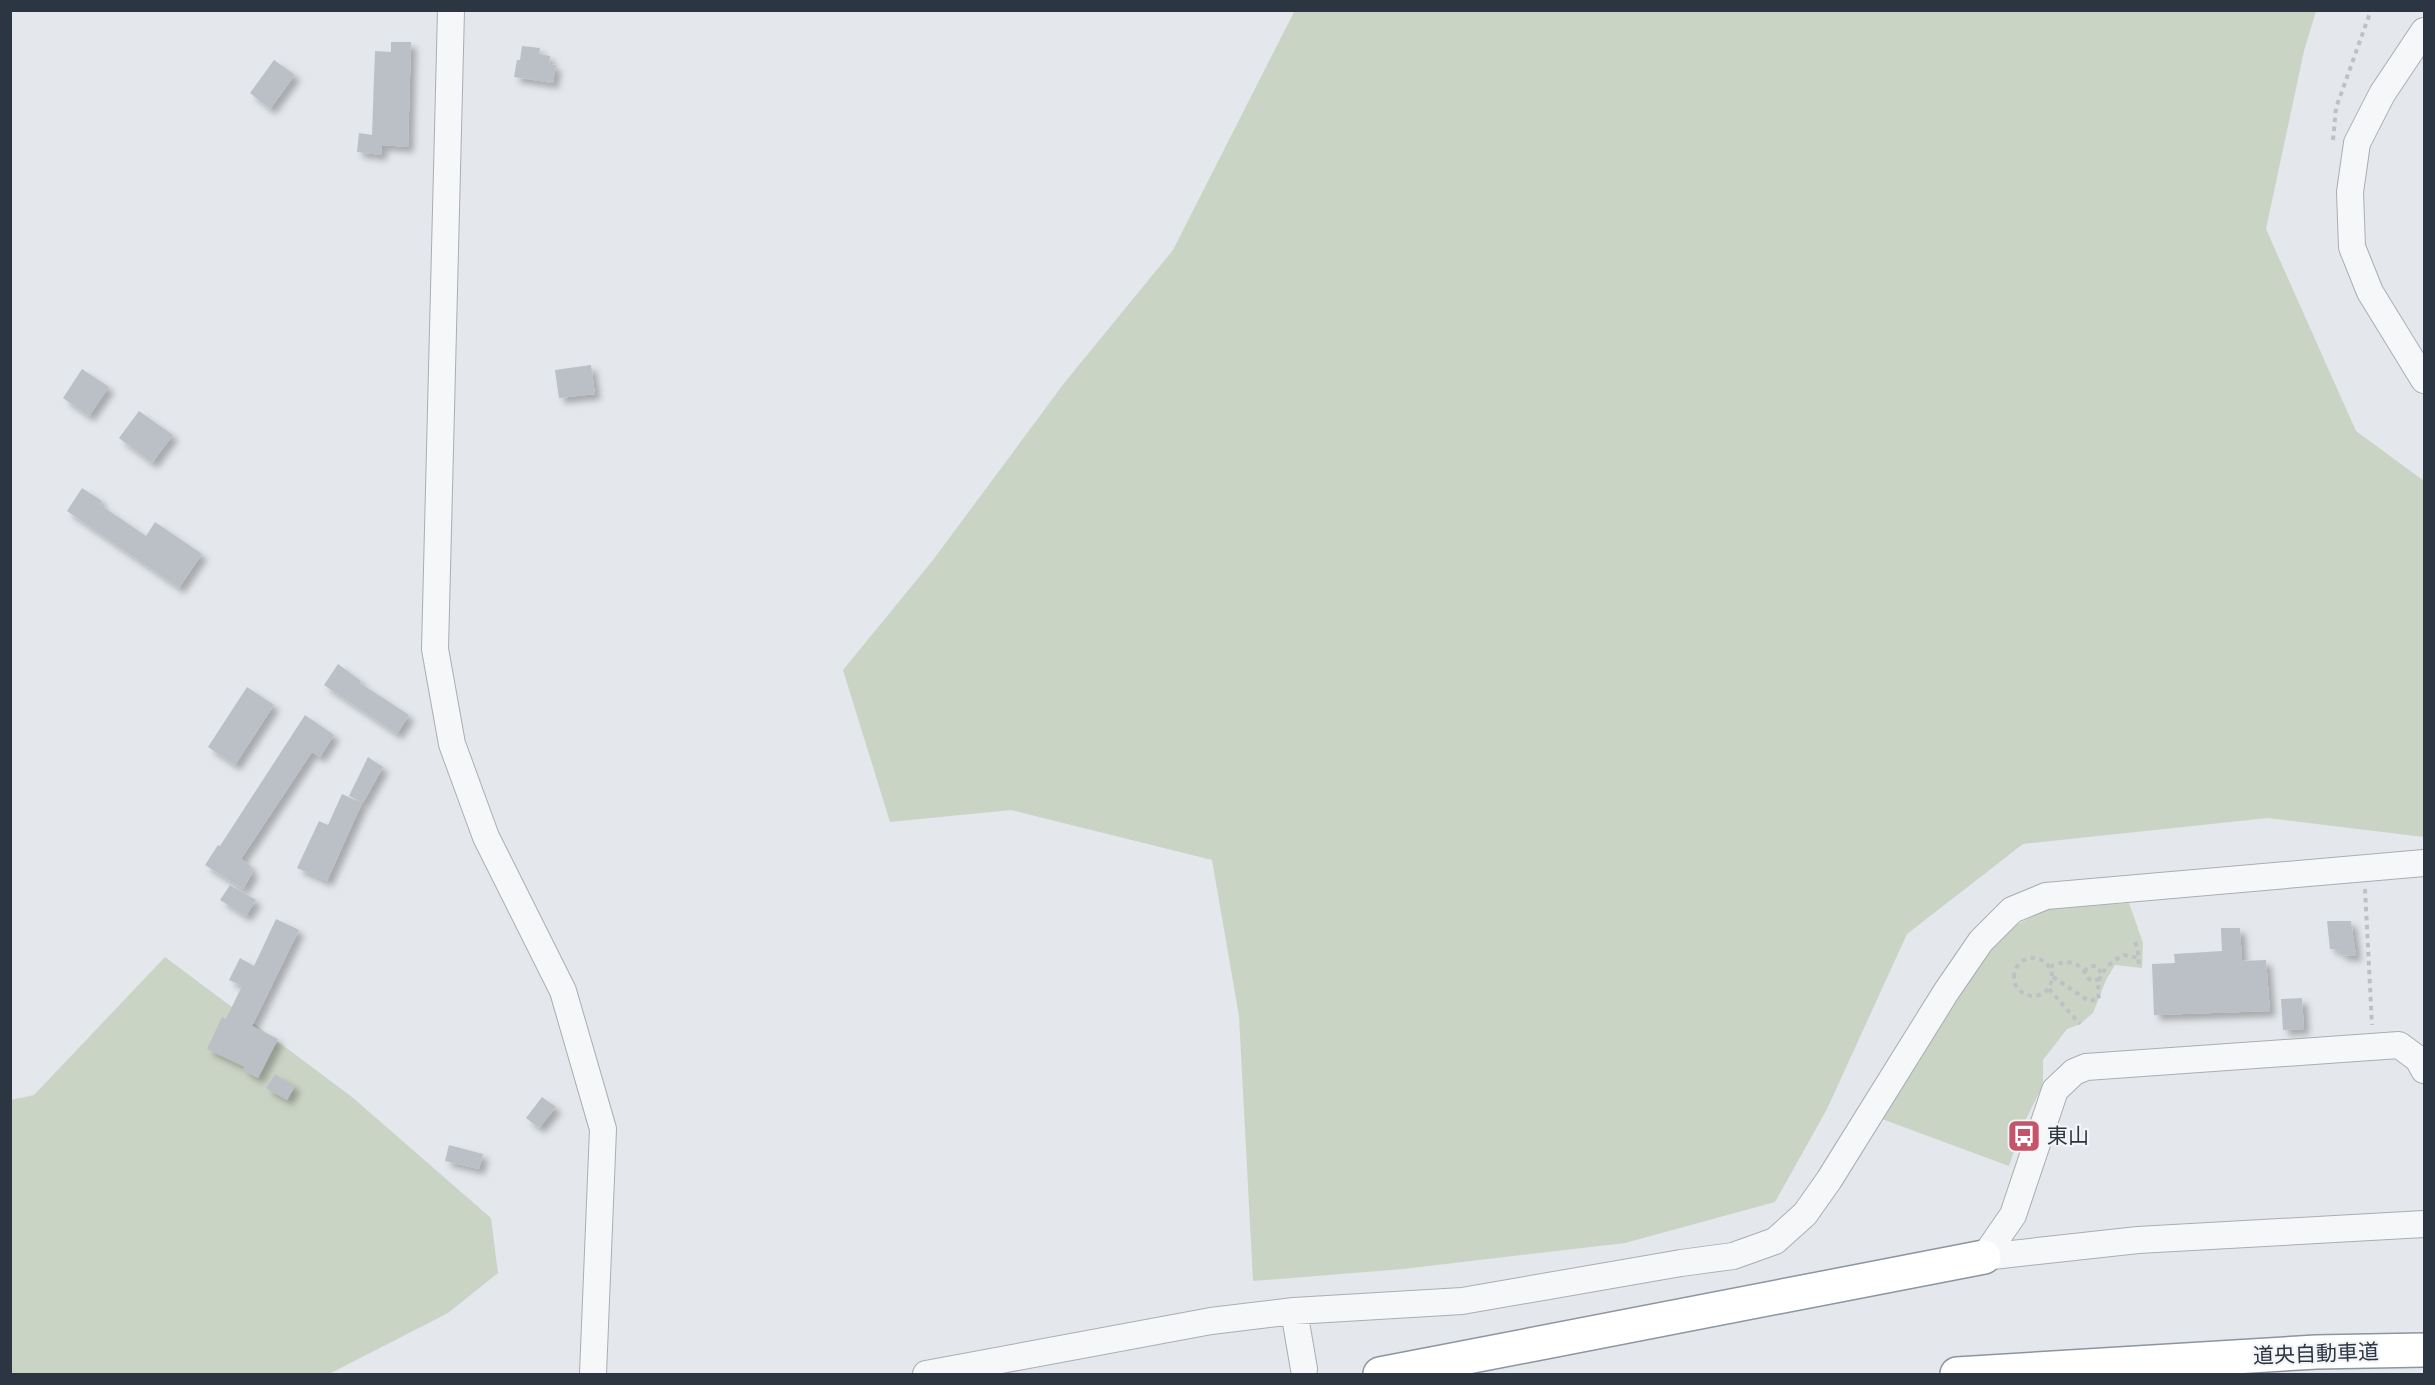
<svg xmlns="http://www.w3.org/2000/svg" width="2435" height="1385" font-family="'Space Grotesk','Noto Sans JP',sans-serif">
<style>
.green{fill:#cad4c5}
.building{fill:#bbc0c7;filter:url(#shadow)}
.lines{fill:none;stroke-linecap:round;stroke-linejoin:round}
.minor-casing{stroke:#a9aeb5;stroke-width:28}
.highway-casing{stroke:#8c95a0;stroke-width:36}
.path{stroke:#bdc1c6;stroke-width:4;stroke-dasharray:4.5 4.5;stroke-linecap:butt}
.minor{stroke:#f6f7f9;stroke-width:26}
.highway{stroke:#fff;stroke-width:33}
.labels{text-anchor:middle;stroke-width:4.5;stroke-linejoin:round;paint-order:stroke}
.poi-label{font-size:21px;fill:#2c3542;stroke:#f3f5f8;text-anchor:start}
.street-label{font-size:21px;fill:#2c3542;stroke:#f3f5f8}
</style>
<defs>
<filter id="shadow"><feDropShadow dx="5.5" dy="5.5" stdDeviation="3" flood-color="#0004"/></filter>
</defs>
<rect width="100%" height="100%" fill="#e4e7eb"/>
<!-- green -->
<path class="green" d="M1295,10L2316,11L2304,51L2266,229L2356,431L2424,481V837L2268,818L2023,844L1907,934L1827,1109L1775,1202L1625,1243L1403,1269L1253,1281L1239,1016L1212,860L1011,810L890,822L843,670L933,560L1065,382L1173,250Z
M2129,903L2143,943L2142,968L2115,965L2106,980L2093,1013L2080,1024L2067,1029L2043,1060V1085L2022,1127L2009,1166L1882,1119L1947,1008L2007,930L2046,909Z
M165,957L352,1097L491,1218L498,1273L448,1313L329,1374H11V1100L34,1095Z"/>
<!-- building -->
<path class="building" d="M391,42H411L408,147L382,145L381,155L357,152L359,133L372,135L375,51L391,52Z
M522,46L540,48L539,54L550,56L549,64L556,65L553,83L514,77L517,60H520Z
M274,60L295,75L270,109L250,93Z
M591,365L595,394L559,398L555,370Z
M82,369L109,387L89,416L63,398Z
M139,411L173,435L152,463L119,438Z
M82,488L102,501L99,504L146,536L155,522L202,554L179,588L67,511Z
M338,664L361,681L360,683L409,715L397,734L324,685Z
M247,687L274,705L235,765L208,747Z
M305,715L334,735L320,757L312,752L241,859L251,866L249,869L253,872L243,889L205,865L218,845L220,846Z
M368,757L383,767L363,803L349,796Z
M342,794L362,803L327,881L297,868L319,821L328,825Z
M230,885L256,900L246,916L220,900Z
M276,919L299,930L252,1026L278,1039L258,1078L243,1070L245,1067L207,1049L222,1017L226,1019L242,986L229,980L240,958L254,966Z
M2327,921H2351L2356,956L2342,955L2337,949H2330Z
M2221,928H2240L2242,961L2266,960L2270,1011L2154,1015L2152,964L2175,963L2174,954L2222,951Z
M2302,998L2304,1029L2283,1030L2281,999Z
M275,1074L295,1086L287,1100L266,1088Z
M542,1097L556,1107L539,1128L526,1118Z
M449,1145L483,1154L479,1169L445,1161Z"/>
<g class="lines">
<defs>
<path id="minor" d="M451,10L435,649L452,744L486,837L563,991L603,1129L593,1374
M2424,31L2382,94L2357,143L2350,192L2352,247L2370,292L2424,380
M1984,1257L2013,1215L2055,1090L2074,1072L2086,1067L2399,1045L2418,1059L2424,1070
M1984,1257L2138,1240L2424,1224
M1294,1311L1304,1369
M926,1374L1211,1321L1294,1311L1462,1301L1681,1263L1733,1256L1775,1241L1805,1214L1829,1180L1946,992L1981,941L2012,910L2046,896L2424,863"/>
<path id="highway" d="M1380,1374L1984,1257
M1957,1374L2316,1352L2424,1350"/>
</defs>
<!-- minor casing -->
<use href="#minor" class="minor-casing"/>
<!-- highway casing -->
<use href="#highway" class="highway-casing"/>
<!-- path -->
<path class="path" d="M2333,140L2336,108L2371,10
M2365,889L2372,1025
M2135,942L2138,951L2139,968
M2014 977a19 19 0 1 1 38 0a19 19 0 1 1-38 0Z
M2050,967C2059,962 2074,959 2082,969C2086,973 2087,977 2091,981L2099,979
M2084,971L2091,966H2097L2101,973
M2053,977L2089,1001L2099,999C2095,976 2105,965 2124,955L2139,958
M2049,989L2080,1024"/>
<!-- minor -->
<use href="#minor" class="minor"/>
<!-- highway -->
<use href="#highway" class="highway"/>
</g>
<!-- icons -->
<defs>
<symbol id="bus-square" viewBox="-11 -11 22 22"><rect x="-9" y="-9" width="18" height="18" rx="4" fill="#c5536a" stroke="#f3f5f8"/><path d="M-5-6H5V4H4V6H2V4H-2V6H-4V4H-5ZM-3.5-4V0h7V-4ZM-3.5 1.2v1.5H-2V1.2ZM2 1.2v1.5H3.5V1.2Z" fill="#fff"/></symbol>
</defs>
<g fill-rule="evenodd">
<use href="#bus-square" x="2005" y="1117" width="38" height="38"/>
</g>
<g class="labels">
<!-- poi labels -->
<g class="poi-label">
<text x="2047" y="1143">東山</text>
</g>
<!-- street labels -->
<g class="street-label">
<text transform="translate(2316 1354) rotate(-2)" y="7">道央自動車道</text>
</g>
</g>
<!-- border -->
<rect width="2435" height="1385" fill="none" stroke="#2c3542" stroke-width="24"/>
</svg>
